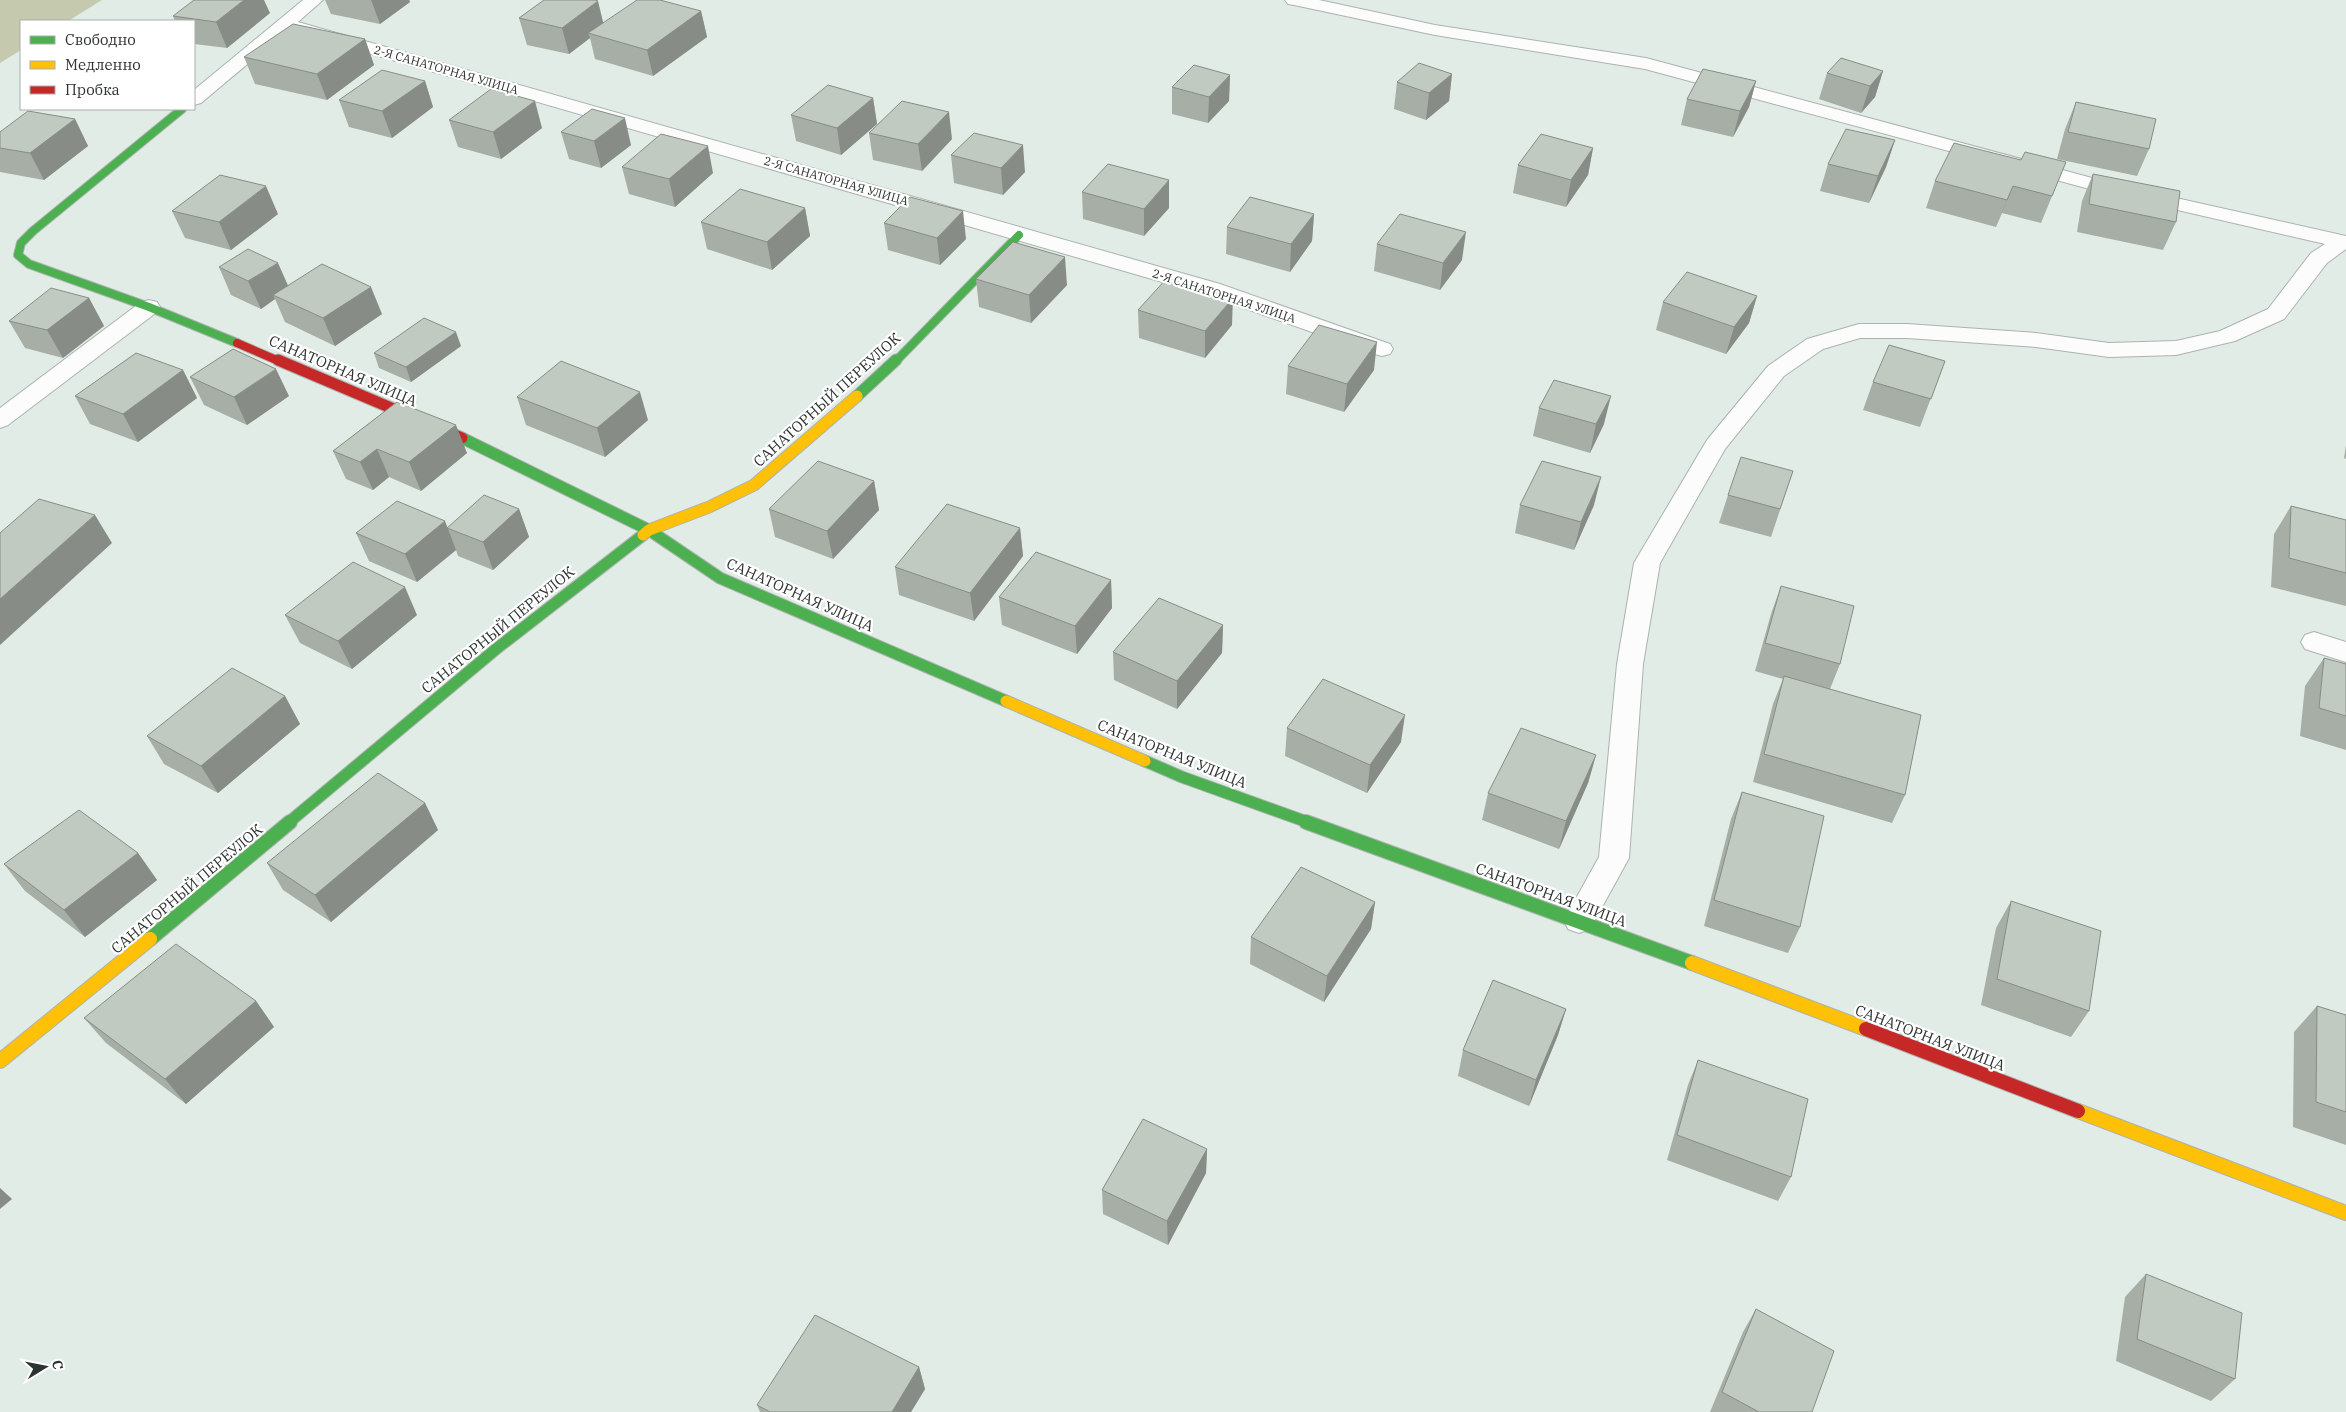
<svg xmlns="http://www.w3.org/2000/svg" width="2346" height="1412" font-family="'IBM Plex Serif',serif">
<style>
.forest{fill:#c5c9ad}
.lines{fill:none;stroke-linecap:round;stroke-linejoin:round}
.street-casing{stroke:#acb3af;stroke-width:2}
.fast-far2-casing{stroke:#acb3af;stroke-width:10}
.fast-far1-casing{stroke:#acb3af;stroke-width:13}
.fast-casing{stroke:#acb3af;stroke-width:16}
.slow-far1-casing{stroke:#acb3af;stroke-width:13}
.slow-casing{stroke:#acb3af;stroke-width:16}
.jam-far2-casing{stroke:#acb3af;stroke-width:10}
.jam-far1-casing{stroke:#acb3af;stroke-width:13}
.jam-casing{stroke:#acb3af;stroke-width:16}
.street{fill:#fbfcfb;fill-rule:evenodd}
.fast-far2{stroke:#4caf50;stroke-width:8}
.fast-far1{stroke:#4caf50;stroke-width:11}
.fast{stroke:#4caf50;stroke-width:14}
.slow-far1{stroke:#ffc107;stroke-width:11}
.slow{stroke:#ffc107;stroke-width:14}
.jam-far2{stroke:#c62828;stroke-width:8}
.jam-far1{stroke:#c62828;stroke-width:11}
.jam{stroke:#c62828;stroke-width:14}
.wall{fill:#a6aea5}
.shaded-wall{fill:#878d86}
.building{fill:#c1cac0;stroke:#878d86}
.labels{text-anchor:middle;stroke-width:4.5;stroke-linejoin:round;paint-order:stroke}
.far-street-label{font-size:12px;fill:#2d3330;stroke:#fff}
.street-label{font-size:15px;fill:#2d3330;stroke:#fff}
</style>
<rect width="100%" height="100%" fill="#e2ece7"/>
<!-- forest -->
<path class="forest" d="M0,0H102L68,21H21V50L0,63Z"/>
<g class="lines">
<defs>
<path id="street" d="M303,0H323L298,22L1220,284L1390,344L1393,349L1390,354L1382,356L1374,354L1204,294L288,30L201,103L194,105V90Z
M1285,0H1319L1435,25L1646,58L2118,185L2346,236V249L2327,263L2284,319L2235,341L2176,355L2109,357L2036,347L1907,338H1860L1823,349L1784,376L1725,449L1660,563L1643,664L1629,858L1590,929L1579,933L1568,929L1564,920L1599,857L1617,664L1634,563L1707,440L1768,366L1807,339L1859,324H1907L2036,333L2109,343L2176,341L2220,331L2268,309L2311,253L2325,244L2108,194L1645,69L1435,35L1294,5L1288,4Z
M149,300L157,302L160,307L157,312L8,425L0,428V408L141,302Z
M2314,632L2346,642V662L2305,649L2301,642L2305,635Z"/>
<path id="fast-far2" d="M182,109L33,231L21,243L18,255L29,264L149,307L237,343
M895,362L1019,235"/>
<path id="fast-far1" d="M857,396L896,360
M462,438L649,530L720,578L1006,701
M1145,761L1182,777L1310,823
M288,823L496,649L643,535"/>
<path id="fast" d="M1306,822L1692,963
M150,939L290,822"/>
<path id="slow-far1" d="M643,535L649,530L709,507L754,485L857,396
M1006,701L1145,761"/>
<path id="slow" d="M1692,963L1866,1029
M0,1061L150,939
M2078,1111L2346,1213"/>
<path id="jam-far2" d="M237,343L281,362"/>
<path id="jam-far1" d="M278,360L462,438"/>
<path id="jam" d="M1866,1029L2078,1111"/>
</defs>
<!-- street casing -->
<use href="#street" class="street-casing"/>
<!-- fast-far2 casing -->
<use href="#fast-far2" class="fast-far2-casing"/>
<!-- fast-far1 casing -->
<use href="#fast-far1" class="fast-far1-casing"/>
<!-- fast casing -->
<use href="#fast" class="fast-casing"/>
<!-- slow-far1 casing -->
<use href="#slow-far1" class="slow-far1-casing"/>
<!-- slow casing -->
<use href="#slow" class="slow-casing"/>
<!-- jam-far2 casing -->
<use href="#jam-far2" class="jam-far2-casing"/>
<!-- jam-far1 casing -->
<use href="#jam-far1" class="jam-far1-casing"/>
<!-- jam casing -->
<use href="#jam" class="jam-casing"/>
<!-- street -->
<use href="#street" class="street"/>
<!-- fast-far2 -->
<use href="#fast-far2" class="fast-far2"/>
<!-- fast-far1 -->
<use href="#fast-far1" class="fast-far1"/>
<!-- fast -->
<use href="#fast" class="fast"/>
<!-- slow-far1 -->
<use href="#slow-far1" class="slow-far1"/>
<!-- slow -->
<use href="#slow" class="slow"/>
<!-- jam-far2 -->
<use href="#jam-far2" class="jam-far2"/>
<!-- jam-far1 -->
<use href="#jam-far1" class="jam-far1"/>
<!-- jam -->
<use href="#jam" class="jam"/>
</g>
<!-- wall -->
<path class="wall" d="M325,0H409L410,2L380,24L331,14Z
M701,11L707,37L653,76L595,59L590,38L569,54L527,45L519,18L603,23Z
M270,13L227,48L194,44V21H175L173,16Z
M365,39L374,65L327,100L255,84L244,57Z
M1883,71L1875,97L1861,113L1819,99L1827,73Z
M1452,74L1449,101L1426,120L1394,109L1397,82Z
M1230,75L1229,101L1208,123L1172,114V87Z
M425,81L433,107L392,138L349,127L339,100Z
M1756,81L1749,107L1733,137L1681,125L1687,99Z
M873,98L877,124L841,155L796,141L791,115Z
M2076,102L2149,149L2137,176L2057,159L2065,129Z
M75,119L88,146L44,180L0,172V132Z
M449,120L542,128L501,159L458,147Z
M561,132L631,145L601,168L569,159Z
M869,133L952,139L922,171L873,160Z
M1895,140L1886,167L1869,203L1820,191L1828,164Z
M1593,148L1588,175L1566,207L1513,193L1518,165Z
M951,155L1025,172L1003,195L954,183Z
M2021,160L2066,162L2041,223L2002,213L1996,227L1926,208L1935,181Z
M622,167L713,173L675,207L629,194Z
M2093,174L2176,222L2163,250L2077,232L2082,201Z
M1082,192L1169,208L1144,236L1083,219Z
M805,208L810,236L772,270L707,249L701,222Z
M172,211L278,214L231,250L185,238Z
M1314,214L1312,241L1290,272L1226,254L1227,227Z
M884,223L966,239L940,265L888,250Z
M1377,244L1462,260L1440,290L1374,271Z
M219,267L288,285L382,314L335,346L285,322L275,299L261,309L231,295Z
M976,279L1067,285L1031,323L979,307Z
M1757,296L1749,323L1726,354L1656,330L1663,302Z
M89,298L104,326L63,358L25,348L9,321Z
M1138,310L1232,325L1205,358L1139,338Z
M461,346L411,382L379,368L374,353Z
M1945,361L1920,427L1863,410L1873,382Z
M1288,366L1374,370L1344,412L1286,394Z
M183,370L197,398L138,442L90,424L75,396Z
M190,377L289,396L247,425L204,405Z
M517,397L648,420L605,457L526,425Z
M397,402L467,453L421,491L389,477L373,490L346,479L333,451Z
M1539,408L1604,424L1590,453L1533,436Z
M2346,445V459L2344,458Z
M1793,471L1771,537L1719,523L1728,495Z
M874,481L879,510L833,559L775,537L769,509Z
M1520,505H1594L1574,550L1515,533Z
M2291,506L2346,520V606L2271,587L2274,534Z
M519,509L529,537L493,570L458,556L456,550L417,582L369,561L356,533L447,528Z
M1020,528L1023,556L974,621L899,595L895,567Z
M1111,580L1112,608L1077,654L1002,625L999,597Z
M1781,586L1840,664L1830,689L1905,795L1892,823L1753,782L1773,704L1783,679L1755,671L1771,614Z
M285,615H417L352,669L300,643Z
M1223,625L1222,653L1177,709L1114,680L1113,652Z
M2324,658L2346,664V750L2300,736L2305,686Z
M285,696L300,724L218,793L164,764L147,736Z
M1287,728L1401,742L1367,793L1285,756Z
M1596,755L1588,783L1559,849L1482,820L1488,793Z
M1742,792L1800,927L1788,953L1704,926L1731,819Z
M425,803L438,830L331,922L283,890L267,863Z
M138,853L157,880L85,937L25,891L4,864Z
M2011,901L2089,1011L2071,1037L1981,1005L1996,928Z
M1375,902L1371,929L1324,1002L1250,964L1251,937Z
M256,1001L274,1027L186,1104L106,1043L84,1018Z
M2317,1006L2346,1015V1145L2293,1127L2294,1032Z
M1566,1009L1558,1035L1529,1106L1458,1076L1463,1050Z
M1698,1060L1791,1177L1778,1201L1667,1160L1688,1085Z
M1207,1149L1206,1173L1168,1245L1103,1214L1102,1190Z
M2146,1274L2235,1379L2211,1401L2116,1361L2125,1297Z
M1756,1309L1812,1412H1710L1743,1332Z
M919,1367L925,1389L911,1412H760L757,1405Z"/>
<!-- shaded-wall -->
<path class="shaded-wall" d="M244,0H264L270,13L227,48L216,22Z
M371,0H409L410,2L380,24Z
M598,1L604,26L588,33L590,38L569,54L562,28Z
M701,11L707,37L653,76L647,50Z
M365,39L374,65L327,100L317,74Z
M1883,71L1875,97L1861,113L1870,86Z
M1452,74L1449,101L1426,120L1429,93Z
M1230,75L1229,101L1208,123L1209,97Z
M425,81L433,107L392,138L382,111Z
M1756,81L1749,107L1733,137L1740,111Z
M873,98L877,124L841,155L837,128Z
M535,101L542,128L501,159L493,132Z
M949,112L952,139L922,171L918,144Z
M625,118L631,145L601,168L594,141Z
M75,119L88,146L44,180L30,153Z
M1895,140L1886,167L1869,203L1878,176Z
M1023,145L1025,172L1003,195L1001,168Z
M708,146L713,173L675,207L669,179Z
M1593,148L1588,175L1566,207L1571,180Z
M1169,180V208L1144,236V209Z
M266,186L278,214L231,250L219,222Z
M2013,186L1996,227L2007,200Z
M805,208L810,236L772,270L767,242Z
M963,211L966,239L940,265L937,238Z
M1314,214L1312,241L1290,272L1291,244Z
M1466,232L1462,260L1440,290L1443,263Z
M1065,257L1067,285L1031,323L1029,295Z
M278,263L290,290L273,295L275,299L261,309L248,281Z
M371,287L382,314L335,346L323,318Z
M1757,296L1749,323L1726,354L1734,327Z
M89,298L104,326L63,358L47,330Z
M1233,298L1232,325L1205,358V331Z
M456,332L461,346L411,382L406,367Z
M1377,342L1374,370L1344,412L1347,384Z
M276,369L289,396L247,425L234,397Z
M183,370L197,398L138,442L123,414Z
M640,392L648,420L605,457L597,428Z
M1611,396L1604,424L1590,453L1596,424Z
M456,425L467,453L421,491L409,462Z
M377,449L389,477L373,490L360,462Z
M1601,477L1594,505L1574,550L1581,522Z
M874,481L879,510L833,559L827,531Z
M519,509L529,537L493,570L483,542Z
M95,515L112,543L0,645V599Z
M445,521L456,550L417,582L405,554Z
M1020,528L1023,556L974,621L970,593Z
M1111,580L1112,608L1077,654L1075,626Z
M405,587L417,615L352,669L338,641Z
M1223,625L1222,653L1177,709V681Z
M285,696L300,724L218,793L201,766Z
M1405,715L1401,742L1367,793L1370,765Z
M1596,755L1588,783L1559,849L1566,821Z
M425,803L438,830L331,922L315,895Z
M138,853L157,880L85,937L64,910Z
M1375,902L1371,929L1324,1002L1327,976Z
M256,1001L274,1027L186,1104L165,1079Z
M1566,1009L1558,1035L1529,1106L1536,1080Z
M1207,1149L1206,1173L1168,1245L1167,1221Z
M0,1188L12,1199L0,1209Z
M919,1367L925,1389L911,1412H892Z"/>
<!-- building -->
<path class="building" d="M194,0H244L216,22L173,16Z
M544,0H595L598,1L562,28L519,18Z
M637,0H660L701,11L647,50L588,33Z
M293,24L365,39L317,74L244,57Z
M1841,58L1883,71L1870,86L1827,73Z
M1419,63L1452,74L1429,93L1397,82Z
M1194,65L1230,75L1209,97L1172,87Z
M1703,69L1756,81L1740,111L1687,99Z
M382,70L425,81L382,111L339,100Z
M828,85L873,98L837,128L791,115Z
M491,89L535,101L493,132L449,120Z
M902,101L949,112L918,144L869,133Z
M2076,102L2156,119L2149,149L2068,132Z
M592,109L625,118L594,141L561,132Z
M28,111L75,119L30,153L0,148V132Z
M1846,129L1895,140L1878,176L1828,164Z
M974,133L1023,145L1001,168L951,155Z
M661,134L708,146L669,179L622,167Z
M1541,134L1593,148L1571,180L1518,165Z
M1954,143L2021,160L2025,152L2066,162L2052,196L2013,186L2007,200L1935,181Z
M1108,164L1169,180L1144,209L1082,192Z
M2093,174L2180,191L2176,222L2089,204Z
M220,175L266,186L219,222L172,211Z
M740,189L805,208L767,242L701,222Z
M910,197L963,211L937,238L884,223Z
M1250,197L1314,214L1291,244L1227,227Z
M1400,214L1466,232L1443,263L1377,244Z
M1013,242L1065,257L1029,295L976,279Z
M248,249L278,263L248,281L219,267Z
M322,264L371,287L323,318L273,295Z
M1687,272L1757,296L1734,327L1663,302Z
M1167,278L1233,298L1205,331L1138,310Z
M51,288L89,298L47,330L9,321Z
M424,318L456,332L406,367L374,353Z
M1319,325L1377,342L1347,384L1288,366Z
M1889,345L1945,361L1931,399L1873,382Z
M233,349L276,369L234,397L190,377Z
M136,353L183,370L123,414L75,396Z
M561,361L640,392L597,428L517,397Z
M1554,380L1611,396L1596,424L1539,408Z
M397,402L456,425L409,462L377,449L360,462L333,451Z
M1741,457L1793,471L1780,509L1728,495Z
M818,461L874,481L827,531L769,509Z
M1542,461L1601,477L1581,522L1520,505Z
M484,495L519,509L483,542L447,528Z
M39,499L95,515L0,599V533Z
M397,501L445,521L405,554L356,533Z
M947,504L1020,528L970,593L895,567Z
M2291,506L2346,520V573L2289,558Z
M1036,552L1111,580L1075,626L999,597Z
M353,562L405,587L338,641L285,615Z
M1781,586L1854,606L1840,664L1765,643Z
M1159,598L1223,625L1177,681L1113,652Z
M2324,658L2346,664V716L2319,708Z
M232,668L285,696L201,766L147,736Z
M1784,676L1921,715L1905,795L1764,754Z
M1323,679L1405,715L1370,765L1287,728Z
M1521,728L1596,755L1566,821L1488,793Z
M378,773L425,803L315,895L267,863Z
M1742,792L1824,816L1800,927L1714,900Z
M79,810L138,853L64,910L4,864Z
M1301,867L1375,902L1327,976L1251,937Z
M2011,901L2101,931L2089,1011L1997,979Z
M176,944L256,1001L165,1079L84,1018Z
M1493,980L1566,1009L1536,1080L1463,1050Z
M2317,1006L2346,1015V1112L2316,1102Z
M1698,1060L1808,1099L1791,1177L1677,1135Z
M1143,1119L1207,1149L1167,1221L1102,1190Z
M2146,1274L2242,1313L2235,1379L2137,1339Z
M1756,1309L1834,1351L1812,1412H1759L1722,1392Z
M815,1315L919,1367L892,1412H770L757,1405Z"/>
<g class="labels">
<!-- far-street labels -->
<g class="far-street-label">
<text transform="translate(446 70) rotate(16)" y="4">2-Я САНАТОРНАЯ УЛИЦА</text>
<text transform="translate(836 181) rotate(16)" y="4">2-Я САНАТОРНАЯ УЛИЦА</text>
<text transform="translate(1224 296) rotate(18)" y="4">2-Я САНАТОРНАЯ УЛИЦА</text>
</g>
<!-- street labels -->
<g class="street-label">
<text transform="translate(343 371) rotate(23)" y="5">САНАТОРНАЯ УЛИЦА</text>
<text transform="translate(827 400) rotate(-42)" y="5">САНАТОРНЫЙ ПЕРЕУЛОК</text>
<text transform="translate(800 595) rotate(24)" y="5">САНАТОРНАЯ УЛИЦА</text>
<text transform="translate(498 630) rotate(-39)" y="5">САНАТОРНЫЙ ПЕРЕУЛОК</text>
<text transform="translate(1172 754) rotate(22)" y="5">САНАТОРНАЯ УЛИЦА</text>
<text transform="translate(187 889) rotate(-40)" y="5">САНАТОРНЫЙ ПЕРЕУЛОК</text>
<text transform="translate(1551 895) rotate(20)" y="5">САНАТОРНАЯ УЛИЦА</text>
<text transform="translate(1930 1038) rotate(21)" y="5">САНАТОРНАЯ УЛИЦА</text>
</g>
</g>
<!-- legend -->
<rect x="20" y="20" width="175" height="90" fill="#ffffff" stroke="#abadac"/>
<rect x="30" y="36" width="25" height="8" fill="#4caf50" stroke="#abadac"/>
<text x="65" y="45" font-size="15" fill="#2d3330">Свободно</text>
<rect x="30" y="61" width="25" height="8" fill="#ffc107" stroke="#abadac"/>
<text x="65" y="70" font-size="15" fill="#2d3330">Медленно</text>
<rect x="30" y="86" width="25" height="8" fill="#c62828" stroke="#abadac"/>
<text x="65" y="95" font-size="15" fill="#2d3330">Пробка</text>
<!-- north arrow -->
<g transform="translate(45 1367) rotate(80)" stroke="#ffffff" stroke-width="4" paint-order="stroke">
<path d="M0-4L9 19L0 12L-9 19Z" fill="#2d3330"/>
<text y="-8" font-size="14" font-weight="bold" text-anchor="middle" fill="#2d3330">С</text>
</g>
</svg>
